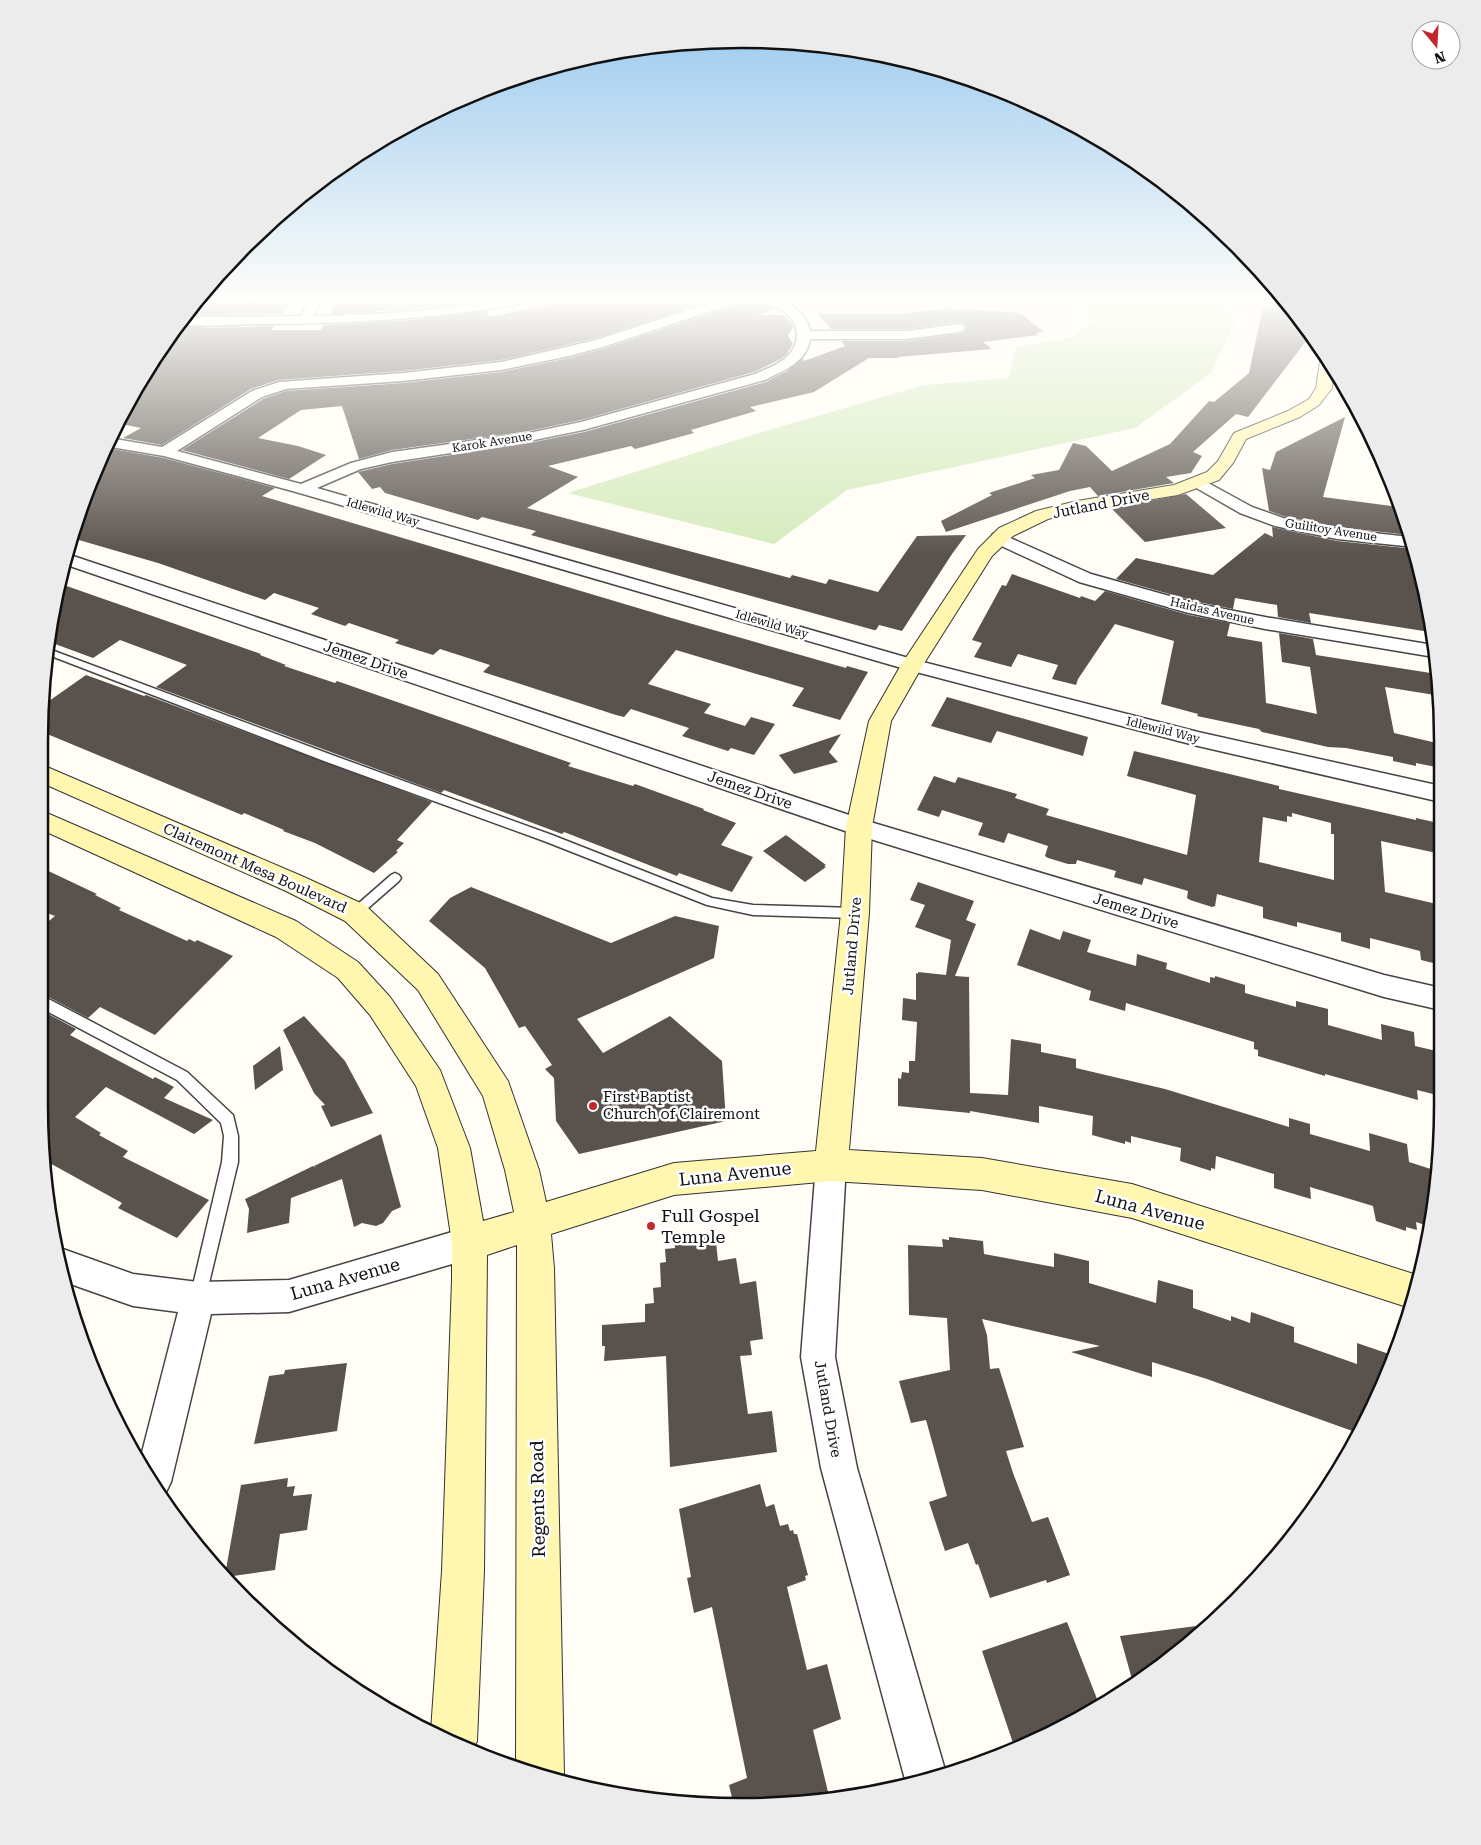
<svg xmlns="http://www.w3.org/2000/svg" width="1481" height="1845" font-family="'Roboto Serif',serif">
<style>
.green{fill:#d5ebbd}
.building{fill:#5a524d;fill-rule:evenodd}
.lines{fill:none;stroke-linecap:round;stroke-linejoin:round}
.lane-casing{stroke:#444;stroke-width:3}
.street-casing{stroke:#444;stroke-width:3}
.secondary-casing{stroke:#333;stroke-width:2}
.lane{fill:#fff;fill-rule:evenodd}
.street{fill:#fff;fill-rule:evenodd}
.secondary{fill:#fff6b0;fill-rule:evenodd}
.poi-dot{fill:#c4262e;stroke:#fff;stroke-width:2}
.labels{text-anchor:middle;stroke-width:5;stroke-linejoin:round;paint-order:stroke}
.far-street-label{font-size:12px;fill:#111;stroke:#fff}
.street-label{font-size:15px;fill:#111;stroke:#fff}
.poi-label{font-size:15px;fill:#111;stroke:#fff;text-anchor:start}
.near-street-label{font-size:18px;fill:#111;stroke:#fff}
.near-poi-label{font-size:18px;fill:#111;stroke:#fff;text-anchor:start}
.rim{fill:none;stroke:#111;stroke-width:2.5}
</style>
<rect width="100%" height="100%" fill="#fffdf5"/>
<!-- green -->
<path class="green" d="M1069,297H1226L1235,322L1211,373L1135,428L847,490L774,544L568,493L762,432L924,385L1009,378L1016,347L1073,337L1093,320Z"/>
<!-- building -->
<path class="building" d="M388,297H478L481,302L414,309L330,314L338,299Z
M577,297H722L596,338L501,360L403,371L278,380L251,389L162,445L123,438L141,428L116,423L133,389L157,355L171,342H167L179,325L211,328L274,326L271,330H321L324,325L400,321L486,311L489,317L557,303Z
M748,297H753L759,303L775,309L756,315H784L791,322L793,327L788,336L793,344L786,355L779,360L754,372L581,420L529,431L392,450L359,459L342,406L301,410L258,438L298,446L326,455L289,479L182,450L263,399L286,391L403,383L501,372L569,358L606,348L745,302Z
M1268,297H1282L1297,313L1308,331L1307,340L1248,417L1236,414L1193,452L1202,456L1191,473L1166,477L1174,483L1098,496L1090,487L1070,491L946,532L941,521L992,495L989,493L1035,478L1031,475L1059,470L1073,443L1086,446L1112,471L1170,444L1209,401L1214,402L1249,373L1263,306H1271Z
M263,300L261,302H291L282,314L186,315L199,301Z
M949,308L1020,313L1044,332L1036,333L1038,335L983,342L992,349L898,357L899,358H869L814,392L750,407L756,411L691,430L694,433L635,449L631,446L548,466L578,477L527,508L790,578L792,575L826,584L829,579L878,592L917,536L966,535L952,554L902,631L879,625L876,630H874L531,535L536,531L482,517L478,520L385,493L380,487L372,489L358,472L392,464L529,443L584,432L766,382L787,371L803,358L804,361L845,346L841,341H907L963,333L967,327L963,323L959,322L907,329H831L818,314H902Z
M1345,417L1323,497L1399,507L1409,535L1337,527L1286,517L1269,511L1262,468L1270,470L1276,452Z
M107,448L164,458L275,488L262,496L668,617L846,668L847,666L868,672L840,720L792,706L804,688L676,650L648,684L711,704L704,713L745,726L751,717L775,724L754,755L731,748L728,751L682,736L689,728L631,709L624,717L616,715L483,672L490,665L440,649L433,655L395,643L399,640L349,623L345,626L311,614L319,608L274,593L265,600L158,563L72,538L92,472L103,451Z
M1186,494L1226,528L1145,542L1111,508Z
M1272,527L1337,541L1415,549L1418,559L1430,632L1309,613L1311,623L1278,617L1277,605L1235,598L1233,609L1198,602L1116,579L1136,558L1213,575L1265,533L1273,537Z
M1012,574L1080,598L1081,596L1095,601L1105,591L1189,615L1230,623L1227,636L1262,642L1266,703L1317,714L1310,667L1282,662L1279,633L1313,639L1316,655L1437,674L1441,696L1385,687L1394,733L1441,744V768L1416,763V766L1393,761V757L1346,748L1328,747L1262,732L1259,729L1197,716L1198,714L1161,704L1174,641L1115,624L1078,679L1076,685L1052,679L1058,665L1018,654L1011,667L974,657L982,643L972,640L1002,585L1006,586Z
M58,583L261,654L260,655L286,665L284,666L335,683L337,681L571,763L568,766L633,786L635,784L704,809L703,810L736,823L721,845L753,857L732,892L679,873L677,876L564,832L562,834L444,790L441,793L156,687L187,665L120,640L93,658L47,641L52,603Z
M86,675L144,696L146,695L432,802L397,840L404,843L396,851L398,852L374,873L315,843L283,831L284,830L244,813L242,815L40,731V697L49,701Z
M947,697L1088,737L1083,756L997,731L991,743L931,726Z
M841,734L829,752L838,762L823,766L794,774L779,755Z
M1134,751L1279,786V789L1416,820V818L1438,823L1441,825V854L1381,841L1385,892L1441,905V965L1421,960L1420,951L1370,938V949L1341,941V933L1297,922V927L1263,918V907L1217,894L1215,906L1212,907L1190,900L1187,898L1188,891L1144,878L1142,885L1114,877L1116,871L1077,860L1076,864H1068L1048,858L1045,856L1048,846L1008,833L1004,843L978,835L983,823L942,810L939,817L917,810L934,776L955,783L958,777L1017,794L1015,798L1049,809L1046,815L1187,855L1196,795L1127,776ZM1292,813L1331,823V834H1334V880L1259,862L1263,817L1287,822V816L1292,817Z
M786,835L826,865L824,866L826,867L805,882L763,851Z
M40,867L97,894L95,895L121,908L119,910L187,941L189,939L195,942L197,940L233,956L155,1035L100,1007L88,1018L39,992V929L55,916L39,910Z
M918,882L974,901L966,920L976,924L955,976L969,977L970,1093L1008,1095L1011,1039L1041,1044V1052L1076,1059V1068L1165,1089L1289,1127V1118L1310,1124V1134L1370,1151L1369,1133L1407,1144L1409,1162L1437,1171L1428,1226L1416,1222L1417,1230L1406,1227V1231L1376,1221L1373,1206L1310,1187L1311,1199L1274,1188V1174L1216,1156L1215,1169L1211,1168V1171L1180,1161L1181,1148L1131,1136V1143L1125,1141V1144L1092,1135L1093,1116L1039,1106V1123L970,1111V1113L898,1106V1078L901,1079L902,1072L909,1073V1061H915L917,1022L902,1020L903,998L916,1000V973L918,974V972L946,975L951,940L915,927L925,905L910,900Z
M471,887L611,943L675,916L719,926L714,958L577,1019L603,1053L670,1016L722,1061L726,1121L579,1154L556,1121L554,1078L545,1069L552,1065L525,1026L519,1028L485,968L429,921L450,898Z
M1030,929L1060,940L1063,931L1091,940L1087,952L1136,966L1137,954L1167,963L1166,969L1210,983V977L1215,978V976L1245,985V993L1296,1007V1001L1328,1009V1025L1382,1040L1381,1024L1414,1032L1415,1046L1441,1052V1096L1417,1090L1418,1100L1325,1074V1076L1258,1056V1050L1254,1049V1042L1126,1003L1125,1011L1089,1000L1091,991L1017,965Z
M39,1009L76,1029L70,1035L153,1079L155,1077L174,1087L164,1098L213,1120L194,1134L106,1087L75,1117L101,1133L99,1135L128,1151L123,1157L209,1200L177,1238L118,1208L122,1203L46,1161L39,1104Z
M304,1016L345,1061L373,1113L331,1127L321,1106L325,1105L314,1093L283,1030Z
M280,1046L283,1070L255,1090L253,1066Z
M381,1134L401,1207L392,1211L383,1223L376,1226L362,1223L354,1227L342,1179L291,1198L289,1223L247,1233L249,1209L245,1199L313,1166L317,1168L314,1166Z
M715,1232L718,1261L736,1258L740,1284L756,1281L763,1339L750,1341L752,1355L740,1356L748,1414L772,1411L777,1452L670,1467L666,1356L604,1361L605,1346H602V1325L645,1322V1304L654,1303L653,1288L661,1287L660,1263L666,1262L665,1249L675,1248L674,1237Z
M949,1237L983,1241L984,1254L1054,1267V1253L1089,1261V1283L1156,1303L1158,1280L1193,1290V1308L1231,1321V1316L1250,1323L1251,1312L1294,1327V1342L1357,1364V1343L1392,1355L1370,1415L1358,1433L1207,1379L1152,1362V1377L1071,1352L1100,1346L982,1319L987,1335L990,1369L999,1368L1024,1447L1006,1451L1013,1473L1032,1522L1048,1517L1070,1575L1047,1583L1046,1580L990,1598L978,1564L976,1565L968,1543L945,1551L929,1502L947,1496L926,1420L911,1423L899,1381L950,1370L947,1318L909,1315L908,1245L943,1247L942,1239L949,1240Z
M347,1363L337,1431L254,1444L269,1376L284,1374L285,1370Z
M288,1478L287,1487L295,1486L293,1496L312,1494L307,1530L280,1534L275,1570L226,1577L225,1575L241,1485Z
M760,1484L766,1507L774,1504L780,1526L788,1524L790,1531L793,1530L794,1534H797L808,1575L805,1576L806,1580L787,1587L807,1670L827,1664L841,1719L813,1730L829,1796L733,1802L729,1785L747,1778L712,1607L694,1613L687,1578L691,1577L679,1509Z
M1067,1622L1099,1704L1051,1734L1014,1746L982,1651Z
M1204,1625L1168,1661L1133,1683L1120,1636Z"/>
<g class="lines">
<defs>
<path id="lane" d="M46,648L332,755L552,835L712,898L753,905L855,908L859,910L861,913L859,916L855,918L753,915L707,905L544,841L324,761L46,654Z
M395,873L399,875L401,878L399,881L359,916H351L349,913L351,910L391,875Z
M39,994L187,1072L233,1115L238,1136V1162L204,1304L198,1306L192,1304L190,1298L222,1162L224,1136L221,1123L177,1080L39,1007Z"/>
<path id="street" d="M311,297H323L313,316C358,315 403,313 447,308C479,305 510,297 542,297L536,301C446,318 355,324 263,324C236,324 206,328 180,324L185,317L301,316Z
M728,297H746L744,300L606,346L569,356L501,370L403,381L286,389L262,397L177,451L301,484L351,463L392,452L529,433L581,422L755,374C763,370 773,367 780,362C802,348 803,323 780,309C772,305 761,304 755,297C777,297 805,306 810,331H907L959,324L963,325L965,328L963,331L959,332L907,339H810C807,362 783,371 765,380L583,430L529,441L392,462L361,469L317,488L919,661L1198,732L1441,786V802L1198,746L905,669L296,492L164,456L105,446L109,438L162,447L252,391L279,382L403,373L501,362L596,340Z
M1199,478L1252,507L1286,519L1337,529L1410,537L1414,547L1337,539L1275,526L1240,513L1193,486L1191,483L1193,480Z
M999,533L1091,574L1198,604L1265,617L1433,645L1434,657L1265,629L1189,613L1079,582L993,542L991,538L993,534Z
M67,554L867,821L1384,975L1441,988V1010L1384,997L851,833L64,564Z
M831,1151L842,1155L846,1165L835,1357L857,1468L945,1770L906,1783L821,1468L801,1357L816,1165L820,1155Z
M469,1227L480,1232L485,1243L480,1254L469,1259L289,1312L211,1314L171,1482L164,1496L139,1464L178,1312L133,1306L62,1281L58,1249L60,1248L133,1274L198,1282L289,1280Z"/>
<path id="secondary" d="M1325,357L1333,371L1332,388L1319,405L1300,417L1246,439L1233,463L1219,480L1178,495L1078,511L1048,519L1013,536L992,556L923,665L891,721L872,827L869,913L849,1150L982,1158L1132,1184L1420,1276L1410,1308L1132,1218L982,1190L831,1181L674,1195L551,1234L554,1268L564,1774L562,1778L516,1769L517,1245L487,1255L484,1571L477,1741L473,1750L431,1731L442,1571L452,1280V1243L438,1148L416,1086L370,1015L338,978L276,937L40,829V810L296,921L358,962L390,997L440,1070L470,1148L483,1221L514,1212L505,1170L483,1096L418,990L345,921L286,891L40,782V764L304,877L365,905L438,974L508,1081L539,1170L546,1202L674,1163L816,1151L841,913L846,827L869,721L901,665L978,549L999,528L1036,511L1077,501L1174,485L1207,472L1218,461L1234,433L1288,411L1309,399L1316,388L1320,361Z"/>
</defs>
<!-- lane casing -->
<use href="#lane" class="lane-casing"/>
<!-- street casing -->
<use href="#street" class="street-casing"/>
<!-- secondary casing -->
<use href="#secondary" class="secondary-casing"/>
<!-- lane -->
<use href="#lane" class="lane"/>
<!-- street -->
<use href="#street" class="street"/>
<!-- secondary -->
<use href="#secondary" class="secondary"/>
</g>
<!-- sky -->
<linearGradient id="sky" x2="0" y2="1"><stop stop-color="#95c6ee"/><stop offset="0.54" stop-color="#fffefa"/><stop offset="1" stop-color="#fffefa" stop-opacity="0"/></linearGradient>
<rect width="1481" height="555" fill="url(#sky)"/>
<!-- markers -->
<g class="poi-dot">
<circle cx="593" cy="1106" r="5"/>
<circle cx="651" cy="1226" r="5"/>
</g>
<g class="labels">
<!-- far-street labels -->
<g class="far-street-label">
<text transform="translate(492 442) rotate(-9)" y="4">Karok Avenue</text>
<text transform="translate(383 512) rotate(16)" y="4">Idlewild Way</text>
<text transform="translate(1331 530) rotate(9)" y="4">Guilitoy Avenue</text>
<text transform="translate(1212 611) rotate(13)" y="4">Haidas Avenue</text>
<text transform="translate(772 624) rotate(16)" y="4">Idlewild Way</text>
<text transform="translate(1163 730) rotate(14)" y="4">Idlewild Way</text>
</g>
<!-- street labels -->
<g class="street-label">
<text transform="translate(1101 504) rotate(-11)" y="5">Jutland Drive</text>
<text transform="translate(366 660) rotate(19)" y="5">Jemez Drive</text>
<text transform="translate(750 790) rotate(19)" y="5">Jemez Drive</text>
<text transform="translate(255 868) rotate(24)" y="5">Clairemont Mesa Boulevard</text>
<text transform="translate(1136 911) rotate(17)" y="5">Jemez Drive</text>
<text transform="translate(852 946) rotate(-85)" y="5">Jutland Drive</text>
<text transform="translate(828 1409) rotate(80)" y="5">Jutland Drive</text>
</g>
<!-- poi labels -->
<g class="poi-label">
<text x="603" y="1102">First Baptist<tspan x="603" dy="17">Church of Clairemont</tspan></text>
</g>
<!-- near-street labels -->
<g class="near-street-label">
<text transform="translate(735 1174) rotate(-6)" y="6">Luna Avenue</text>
<text transform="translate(1150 1210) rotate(15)" y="6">Luna Avenue</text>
<text transform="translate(345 1279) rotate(-16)" y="6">Luna Avenue</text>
<text transform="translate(538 1499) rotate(-91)" y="6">Regents Road</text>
</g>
<!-- near-poi labels -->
<g class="near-poi-label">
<text x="661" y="1222">Full Gospel<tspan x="661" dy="21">Temple</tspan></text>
</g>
</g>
<!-- crop -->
<path d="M0 0H1481V1845H0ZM741 48H741A693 693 0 0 1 1434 741V1105A693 693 0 0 1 741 1798H741A693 693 0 0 1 48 1105V741A693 693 0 0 1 741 48Z" fill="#ececec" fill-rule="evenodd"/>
<path class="rim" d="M741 48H741A693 693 0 0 1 1434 741V1105A693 693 0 0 1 741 1798H741A693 693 0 0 1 48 1105V741A693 693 0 0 1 741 48Z"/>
<!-- north arrow -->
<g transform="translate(1436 45) rotate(162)"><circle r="24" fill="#ffffff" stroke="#a0a0a0"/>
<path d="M0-4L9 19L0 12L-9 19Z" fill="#c4262e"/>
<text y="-8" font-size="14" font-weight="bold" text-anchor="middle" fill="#111111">N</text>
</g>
</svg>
